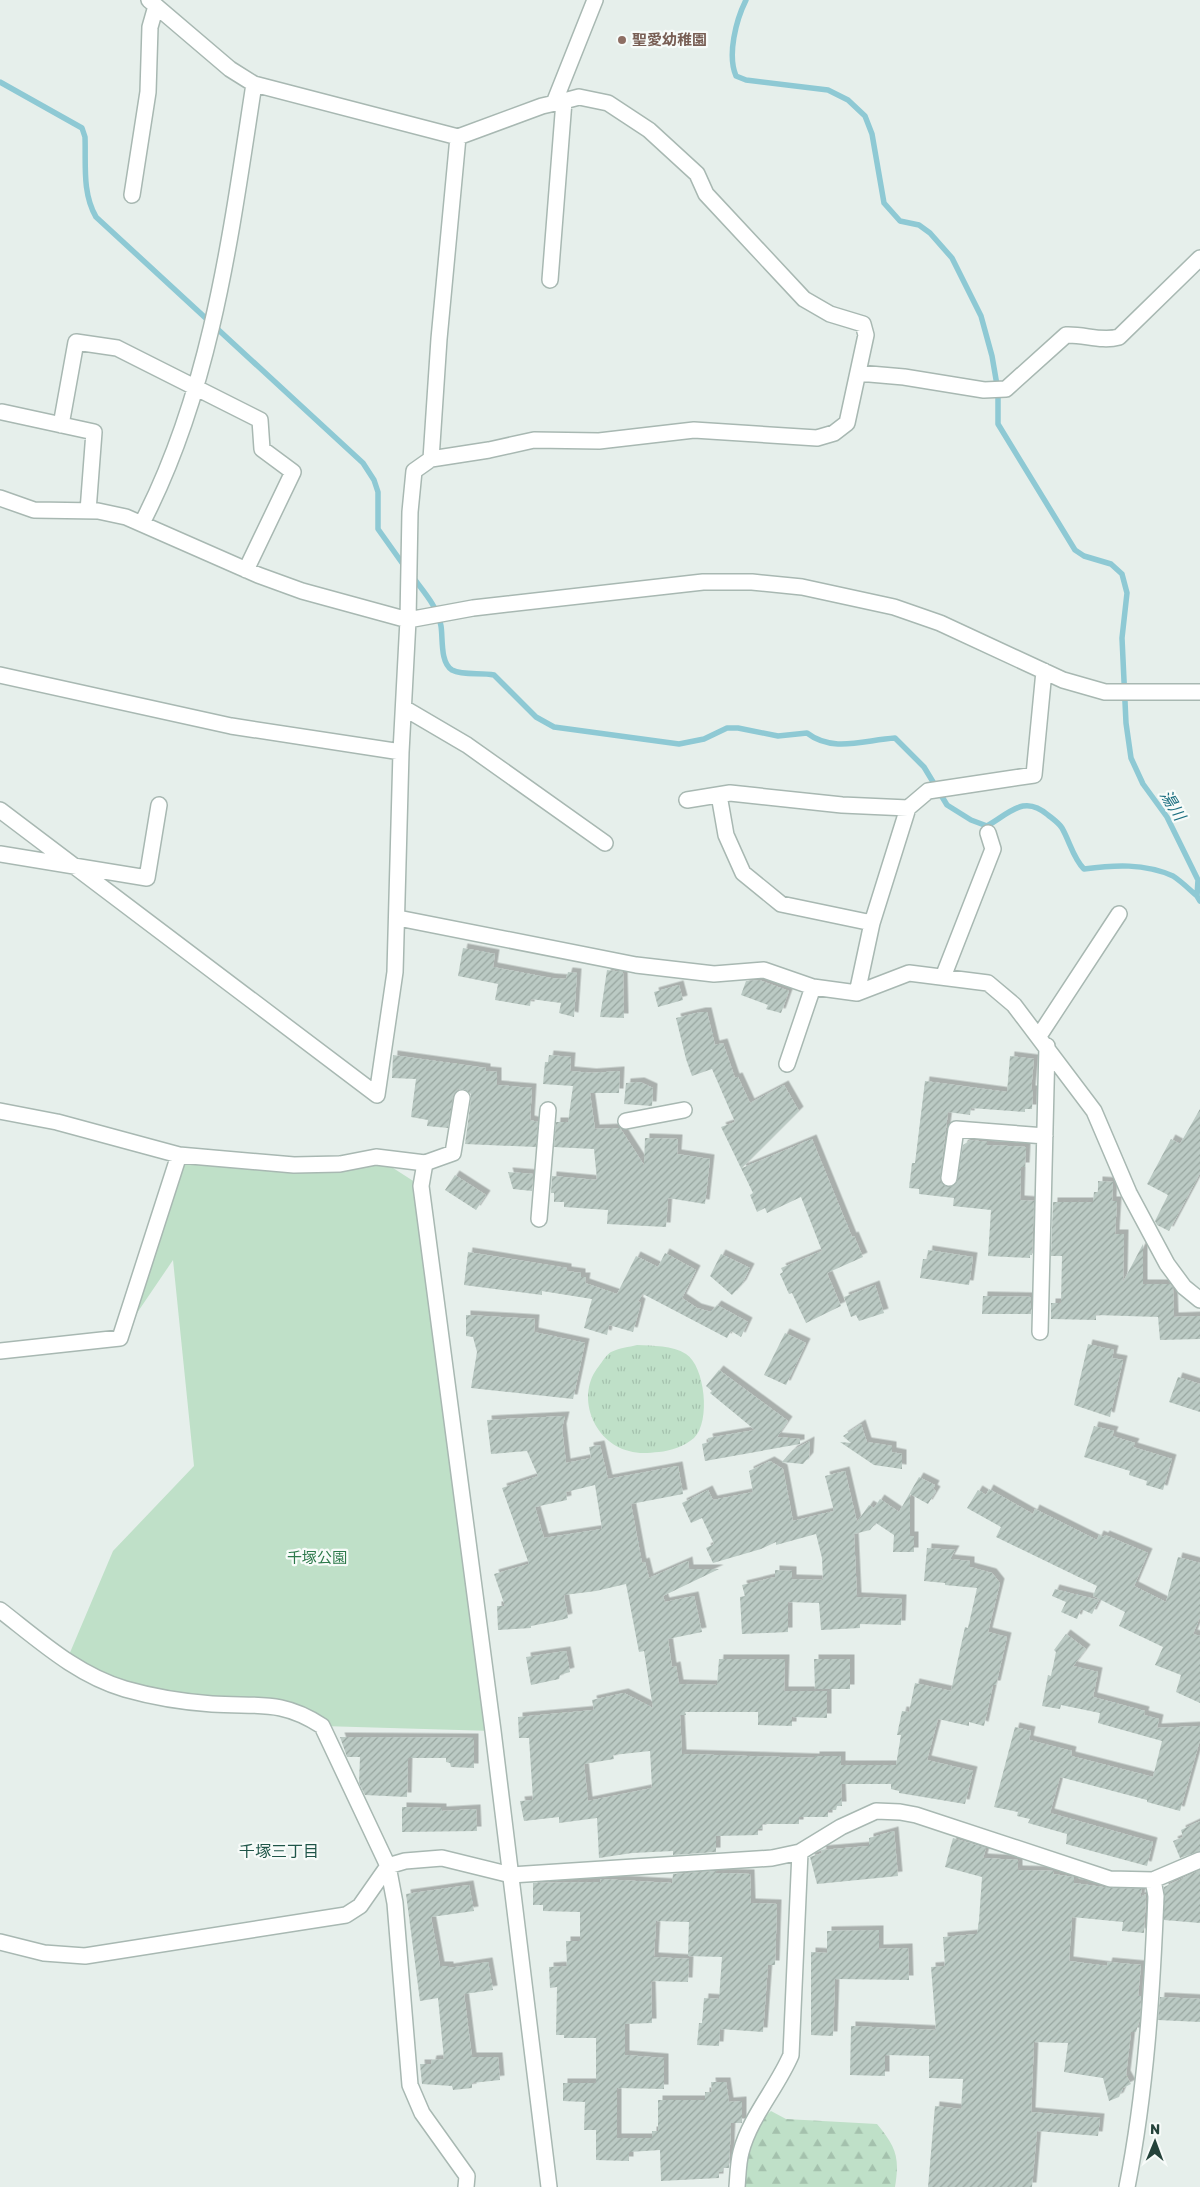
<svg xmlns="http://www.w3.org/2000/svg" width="1200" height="2187" font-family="Rubik,'Noto Sans JP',sans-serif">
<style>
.grass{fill:url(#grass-tufts)}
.forest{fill:url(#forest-firs)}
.park{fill:#bfe0c8}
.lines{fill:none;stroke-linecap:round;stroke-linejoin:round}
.stream{stroke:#8ec9d4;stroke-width:5.5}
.building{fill:url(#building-hatch);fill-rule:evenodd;filter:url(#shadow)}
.minor-casing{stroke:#a8b8b2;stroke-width:18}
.tertiary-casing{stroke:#a8b8b2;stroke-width:18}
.minor{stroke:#fff;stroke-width:15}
.tertiary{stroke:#fff;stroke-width:15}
.education-dot{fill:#8d6e63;stroke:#f7fbf9;stroke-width:2}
.labels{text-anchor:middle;stroke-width:4.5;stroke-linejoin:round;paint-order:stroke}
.education-label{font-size:15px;font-weight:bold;fill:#785e54;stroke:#f7fbf9;text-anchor:start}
.park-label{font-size:15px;fill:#2d7a4b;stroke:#f7fbf9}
.water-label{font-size:16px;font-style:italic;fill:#1c6f80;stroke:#f7fbf9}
.neighbourhood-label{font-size:16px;fill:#1f5548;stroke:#f7fbf9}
</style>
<defs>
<pattern id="grass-tufts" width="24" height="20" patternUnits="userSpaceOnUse" patternTransform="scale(1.25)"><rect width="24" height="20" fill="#bfe0c8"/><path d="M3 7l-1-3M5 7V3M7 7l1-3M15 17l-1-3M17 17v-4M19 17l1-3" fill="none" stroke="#a4c1ad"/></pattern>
<pattern id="forest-firs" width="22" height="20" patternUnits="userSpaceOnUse" patternTransform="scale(1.25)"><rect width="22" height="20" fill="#bfe0c8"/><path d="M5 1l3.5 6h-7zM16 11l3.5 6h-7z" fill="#a4c1ad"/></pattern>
<pattern id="building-hatch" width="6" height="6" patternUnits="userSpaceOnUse" patternTransform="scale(1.25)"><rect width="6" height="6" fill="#bbcac4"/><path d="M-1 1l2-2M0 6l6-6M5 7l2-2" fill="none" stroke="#98a6a0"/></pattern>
<filter id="shadow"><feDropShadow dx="4.5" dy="-4.5" stdDeviation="0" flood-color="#0004"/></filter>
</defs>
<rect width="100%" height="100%" fill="#e6efeb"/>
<!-- grass -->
<path class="grass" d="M637,1345C653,1346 672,1345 686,1354C705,1366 711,1422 694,1438C685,1446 670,1451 659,1452C648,1453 639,1454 629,1451C593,1442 575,1395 599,1366C602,1362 607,1354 611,1352C619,1348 629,1347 637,1345Z"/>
<!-- forest -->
<path class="forest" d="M771,2111L786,2119L877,2124C896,2147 900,2157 895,2187H737L748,2132Z"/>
<!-- park -->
<path class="park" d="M179,1155L294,1165L376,1157L421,1186L493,1731L322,1726L304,1714L175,1699L66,1662L113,1551L194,1466L173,1260L120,1338Z"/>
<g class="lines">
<!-- stream -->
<path class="stream" d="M746,0C736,20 727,55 736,76L746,80L828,90L848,100L865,116L872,134L884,203L900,221L919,225L930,233L952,258L981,316L992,356L998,391V424L1075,550L1084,556L1111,564L1122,574L1127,593L1122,638L1126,723L1131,758L1143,784L1167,817L1198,880L1197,896L1200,901
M0,82L82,128L85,137C86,164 82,193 96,217L363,463L374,480L378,492V529L405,567
M412,576C423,591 438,607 441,626C443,638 440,663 452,670C464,676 481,672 494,675L536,717L554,727L679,744L704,739L727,728H738L778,736L807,733C833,753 864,740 895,738L924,767L947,805L971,820L987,826C1010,813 1024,794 1048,815C1053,819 1059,823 1062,828C1070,842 1073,858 1084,869C1114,865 1144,863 1173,876C1181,881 1190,890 1197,896"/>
</g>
<!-- building -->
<path class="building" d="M463,948L495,954L493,967L551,978L566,979L568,972L577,973L574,1017L559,1013L561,1003L531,999L530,1006L495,1000L498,984L458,976Z
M607,970L623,972L624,1018L600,1017Z
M759,980L789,991L781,1013L766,1009L768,1005L741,995L746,981Z
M679,985L683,1000L658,1007L654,992Z
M701,1012H707L715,1045L723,1043L735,1078L738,1077L750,1103L784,1085L799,1111L742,1168L812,1139L852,1237L854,1236L863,1257L827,1273L841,1306L806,1323L792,1293L789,1294L780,1274L783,1272L781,1268L822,1251L801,1197L767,1213L765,1208L757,1212L750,1195L753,1193L721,1127L735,1122L712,1069L692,1076L686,1059L676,1018Z
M393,1055L486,1068V1071L497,1072V1085L532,1088L530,1120L538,1122L536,1147L465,1144L471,1099V1094L464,1089H458L453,1096L448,1128L427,1126L428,1120L411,1117L416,1079L392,1078Z
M549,1055L571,1057L570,1071L592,1073L620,1071L619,1093H590L595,1129L620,1128L644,1165L645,1138L678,1139L677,1154L710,1159L705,1204L668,1198L666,1227L607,1224L608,1210L564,1207V1202H554V1193H551L552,1176L597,1180L594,1149L554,1147L556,1122H568L573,1086L543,1084L545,1062H548Z
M1010,1056L1034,1059L1031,1090H1033L1032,1109H1025V1112L971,1108L970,1115L948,1112L940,1177L941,1182L947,1187L956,1184L963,1145L971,1140L987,1142V1145L1026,1147L1025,1167H1021L1020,1200L1034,1201L1032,1255H1030V1258L988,1256L991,1210L953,1206L954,1198L919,1194V1189L909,1188L912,1163H915L925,1081L1007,1092Z
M640,1082L653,1088L652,1106L624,1104L626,1083Z
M1200,1109V1173L1169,1231L1157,1225L1155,1221L1168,1195L1147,1184L1171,1139L1180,1144Z
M508,1172L533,1174L532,1191L513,1189Z
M455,1175L486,1195L476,1210L445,1190Z
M1098,1181L1113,1182L1112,1201H1117L1115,1234H1124L1123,1282L1143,1244V1284H1170L1173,1288L1174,1317L1200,1316V1339L1160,1340L1158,1317L1096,1315V1320L1051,1319V1303H1061L1062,1256H1051L1053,1202H1093L1094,1192H1098Z
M928,1250L973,1257L969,1285L920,1278L923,1259H927Z
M468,1252L567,1268V1271L581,1273V1277H586L585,1283L617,1294L636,1256L658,1267L665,1253L696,1270L682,1298L697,1308L711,1312L717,1305L748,1322L741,1337L731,1331L727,1338L643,1294L638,1301L641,1303L633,1332L609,1325L607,1335L584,1328L592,1299L542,1291V1295L464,1285Z
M721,1254L750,1268L742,1284L732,1295L710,1276Z
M875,1285L884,1313L859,1321L856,1315L851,1317L844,1297Z
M983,1296L1031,1297V1314H982Z
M466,1315L535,1319L534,1332L585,1343L573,1399L471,1388L477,1352L473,1337L466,1336Z
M785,1333L806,1343L786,1385L764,1375Z
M1088,1344L1114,1350L1112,1358L1123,1360L1110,1417L1074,1405Z
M719,1370L788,1421L777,1437L800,1439V1444L705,1461L702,1444L709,1442L708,1438L755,1430L710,1393L712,1391L706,1386Z
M1178,1377L1200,1384V1412L1169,1402Z
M565,1416L562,1428L566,1463L591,1458L589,1447L600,1445L608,1479L678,1466L683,1494L631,1504L642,1563L645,1562L649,1578L688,1561L689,1569H719L663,1596L665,1602L694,1596L702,1632L668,1639L672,1667L676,1666L679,1684L717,1685L719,1659H785L784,1691H827V1718L792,1717V1726L758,1725V1712H685L686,1715H680L682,1754L815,1758V1756H841V1765H896L901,1735H897L902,1711L909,1712L915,1683L951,1691L965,1627L968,1628L977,1588L945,1585V1583L924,1581L927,1548L955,1550L950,1559L970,1561V1567L992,1573L1000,1583L988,1632L1007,1637L996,1685H993L984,1726L969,1722V1726L938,1719L927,1760L973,1771L965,1804L899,1793V1791L891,1789V1784H841L842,1806H837L836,1810H828V1817H799V1824H762V1829H758V1835L716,1836V1852L673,1855V1851L632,1853L599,1858L597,1818L559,1823V1817L524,1821L520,1801L533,1800L529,1738H519L518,1717L594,1710L592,1700L624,1693L653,1708L644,1651L639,1652L626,1584L596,1591L564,1595L568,1618L561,1620L531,1626V1628L498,1630L497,1606H505L494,1574L529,1564L502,1488L538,1476L527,1451L491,1454L487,1420ZM595,1485L602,1529L544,1538L535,1507L567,1500L566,1492ZM650,1751L652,1788L588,1801L584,1764L614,1759L613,1755Z
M861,1424L867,1442L892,1446V1452L902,1454V1469L874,1465L840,1442L851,1443L843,1436Z
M1094,1426L1114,1431L1112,1436L1135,1443L1133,1447L1172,1459L1163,1490L1146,1485L1147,1481L1129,1475L1130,1471L1084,1457Z
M810,1441L809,1457L803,1464L782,1462L793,1450Z
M770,1461L783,1469L793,1521L834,1511L825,1476L845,1471L857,1522L869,1505L874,1508L880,1499L899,1512L919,1477L935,1485L933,1489L936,1491L928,1504L910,1494V1536H914V1552H893L894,1535L876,1523L870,1530L854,1534L857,1597L902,1599L901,1625L860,1624V1628L821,1630L819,1603L788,1602V1632L742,1634L740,1597L745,1596L742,1585L775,1577V1570L792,1571V1579L823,1580L822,1558L816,1534L776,1545V1542L761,1549L713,1563L706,1548L714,1544L702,1518L691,1523L682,1503L708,1490L713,1500L753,1492L749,1471Z
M989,1489L1033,1514L1035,1509L1097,1540L1099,1535L1104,1537L1105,1535L1148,1553L1134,1586L1166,1602L1178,1557L1200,1563V1617L1193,1634L1200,1636V1703L1176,1692L1181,1675L1155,1665L1163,1647L1119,1626L1125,1612L1093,1596L1097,1586L996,1537L1001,1527L967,1508L978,1490L986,1495Z
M1055,1589L1070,1593L1099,1600L1092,1614L1081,1609L1077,1619L1061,1612L1066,1602L1052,1596Z
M1066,1634L1086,1649L1073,1666L1098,1672L1093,1697L1145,1711L1144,1715L1159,1719L1157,1728L1200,1726V1740L1180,1811L1147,1802V1800L1060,1777L1050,1813L1153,1842L1147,1866L1066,1844L1067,1834L1028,1823L1030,1819L1017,1816L1018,1812L994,1807L1015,1727L1031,1731L1029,1740L1072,1751L1071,1756L1153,1777L1162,1741L1098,1723L1100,1713L1061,1705L1060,1709L1042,1706L1048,1675L1051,1676L1056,1652L1054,1650Z
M566,1651L570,1672L560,1675L559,1679L531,1685L526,1657Z
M814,1659H850V1689H815Z
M340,1737L474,1738V1768L451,1767L450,1763L446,1762V1758H408L407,1797L365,1795L359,1783L360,1757H347Z
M402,1807L442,1808V1811L476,1809L477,1831L402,1832Z
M1200,1821V1851L1180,1858L1173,1841L1183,1837L1181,1830Z
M894,1831L898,1876L817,1884L810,1857L822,1853L821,1850L869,1846V1838Z
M953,1838L986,1848L983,1858L1018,1860V1870L1054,1871L1053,1874L1074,1877V1883L1110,1888L1142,1889L1140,1897L1146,1894L1144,1933L1122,1931L1123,1922L1072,1917L1069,1961L1107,1966L1108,1962L1141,1965L1138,1996H1141L1140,2019L1136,2032H1131L1126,2075L1131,2084L1123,2088L1119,2097L1109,2101L1103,2078L1064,2072L1068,2043L1034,2042L1031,2112L1100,2118L1098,2136L1037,2131L1032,2187H928L935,2106L961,2109L963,2079L929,2078V2056L885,2055V2076L850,2075L851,2026L936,2030L931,1967L945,1966L943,1937L977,1934L979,1920L982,1877L945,1867Z
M1200,1870V1923L1164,1920V1887Z
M716,1871V1873L750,1874L751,1903L777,1904L775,1965H768L763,2032L720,2029L719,2046L697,2045L699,2023H702L704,1998L719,1999L722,1957L688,1956L689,1922L656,1921L654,1957L689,1959L688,1982L651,1981L652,2023L625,2024V2055L664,2058V2089L617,2088V2138H652V2131H658V2100H705V2092H712L711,2082H726L729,2102L742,2101V2123H731L729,2168H723V2172H719V2178L661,2181L660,2150L629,2152V2161L596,2160V2130H584L585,2102L563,2101V2083H596V2038H564V2035H556L557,1987L550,1988L549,1967L567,1966L566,1941H580V1912L543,1911V1905H533V1883L601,1882L600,1879L672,1883L673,1874Z
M469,1885L474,1911L431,1917L440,1966H449V1968L488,1962L493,1990L464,1994L472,2057H498L500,2080L472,2083V2088L453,2090L452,2086L422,2084L420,2064H431L432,2060L444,2059L438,1998L420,2001L406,1894Z
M879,1930V1949L908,1948L909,1980L835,1979L833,2036L811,2035V1952L827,1953V1931Z
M1160,1997L1200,1999V2022L1158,2020Z"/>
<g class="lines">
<defs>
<path id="minor" d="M149,0L230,69L254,84L458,137L542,106L564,101L579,97L608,103L649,130L697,174L706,194L804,299L830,314L863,324L866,335L847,423L834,433L817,438L694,430L599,441L534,440L489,450L431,459
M554,103L595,0
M132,195L148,92L150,27L156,6
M550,280L564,101
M858,373L904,377L984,390L1006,389L1066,335C1084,334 1101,342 1119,337L1200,258
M2,412L94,432L88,511
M61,425L76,342L117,348L260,420L262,449L293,472L246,570
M0,498L34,510L98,511L126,517L258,575L302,591L408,620L410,512L414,471L431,459L439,339L458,137
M142,523C212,388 231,233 254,84
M0,675L231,726L401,752
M404,708L467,745L605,843
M719,795L726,835L743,873L781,904L872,923
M687,800L730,793L842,805L908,808
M0,810L377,1095L395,972L401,752L408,620L473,608L703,582H752L802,587L894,607L940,623L1063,680L1105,692H1200
M0,854L147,878L159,805
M398,918L636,965L714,974L764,970L813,987L857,993L909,973L988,983L1014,1005L1094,1111L1129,1193L1167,1264L1184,1287L1200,1300
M943,977L993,849L988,833
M857,993L872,923L908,808L928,791L1034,775L1044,671
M1039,1036L1119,914
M787,1064L813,987
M0,1111L57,1122L179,1155L294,1165L340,1164L376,1157L425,1163L453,1153L462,1098
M626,1121L684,1110
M949,1178L956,1129L1045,1136
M539,1219L548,1110
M1040,1332L1047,1046
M0,1351L120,1338L179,1155
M0,1610C40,1641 77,1675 125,1689C153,1697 184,1702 212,1704C257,1707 281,1699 322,1726L388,1866L395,1903L410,2085L422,2113L467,2176L466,2187
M1153,1880L1200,1860
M0,1942L44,1953L85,1956L346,1915L360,1906L388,1866L405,1861L442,1858L511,1875L772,1858L800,1852L841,1827L876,1811L900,1812L916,1815L1110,1879L1153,1880L1156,1896C1152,1993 1146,2091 1127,2187
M737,2187C738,2176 738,2163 741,2152C750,2117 777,2088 791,2055L800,1852"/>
<path id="tertiary" d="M425,1163L421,1186L493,1731L549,2187"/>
</defs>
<!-- minor casing -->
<use href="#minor" class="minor-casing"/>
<!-- tertiary casing -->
<use href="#tertiary" class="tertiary-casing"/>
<!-- minor -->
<use href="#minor" class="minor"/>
<!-- tertiary -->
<use href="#tertiary" class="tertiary"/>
</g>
<!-- markers -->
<circle class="education-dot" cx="622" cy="40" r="5"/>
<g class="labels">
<!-- education labels -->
<g class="education-label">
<text x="632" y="45">聖愛幼稚園</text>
</g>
<!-- park labels -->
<g class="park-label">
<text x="317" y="1563">千塚公園</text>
</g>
<!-- water labels -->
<g class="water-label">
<text transform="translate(1173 805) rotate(58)" y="6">湯川</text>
</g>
<!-- neighbourhood labels -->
<g class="neighbourhood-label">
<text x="279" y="1857">千塚三丁目</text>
</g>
</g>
<!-- north arrow -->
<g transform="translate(1155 2142) rotate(1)" stroke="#f7fbf9" stroke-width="4" paint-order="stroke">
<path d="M0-4L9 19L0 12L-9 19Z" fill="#24423a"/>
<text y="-8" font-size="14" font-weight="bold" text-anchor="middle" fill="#24423a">N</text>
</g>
</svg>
